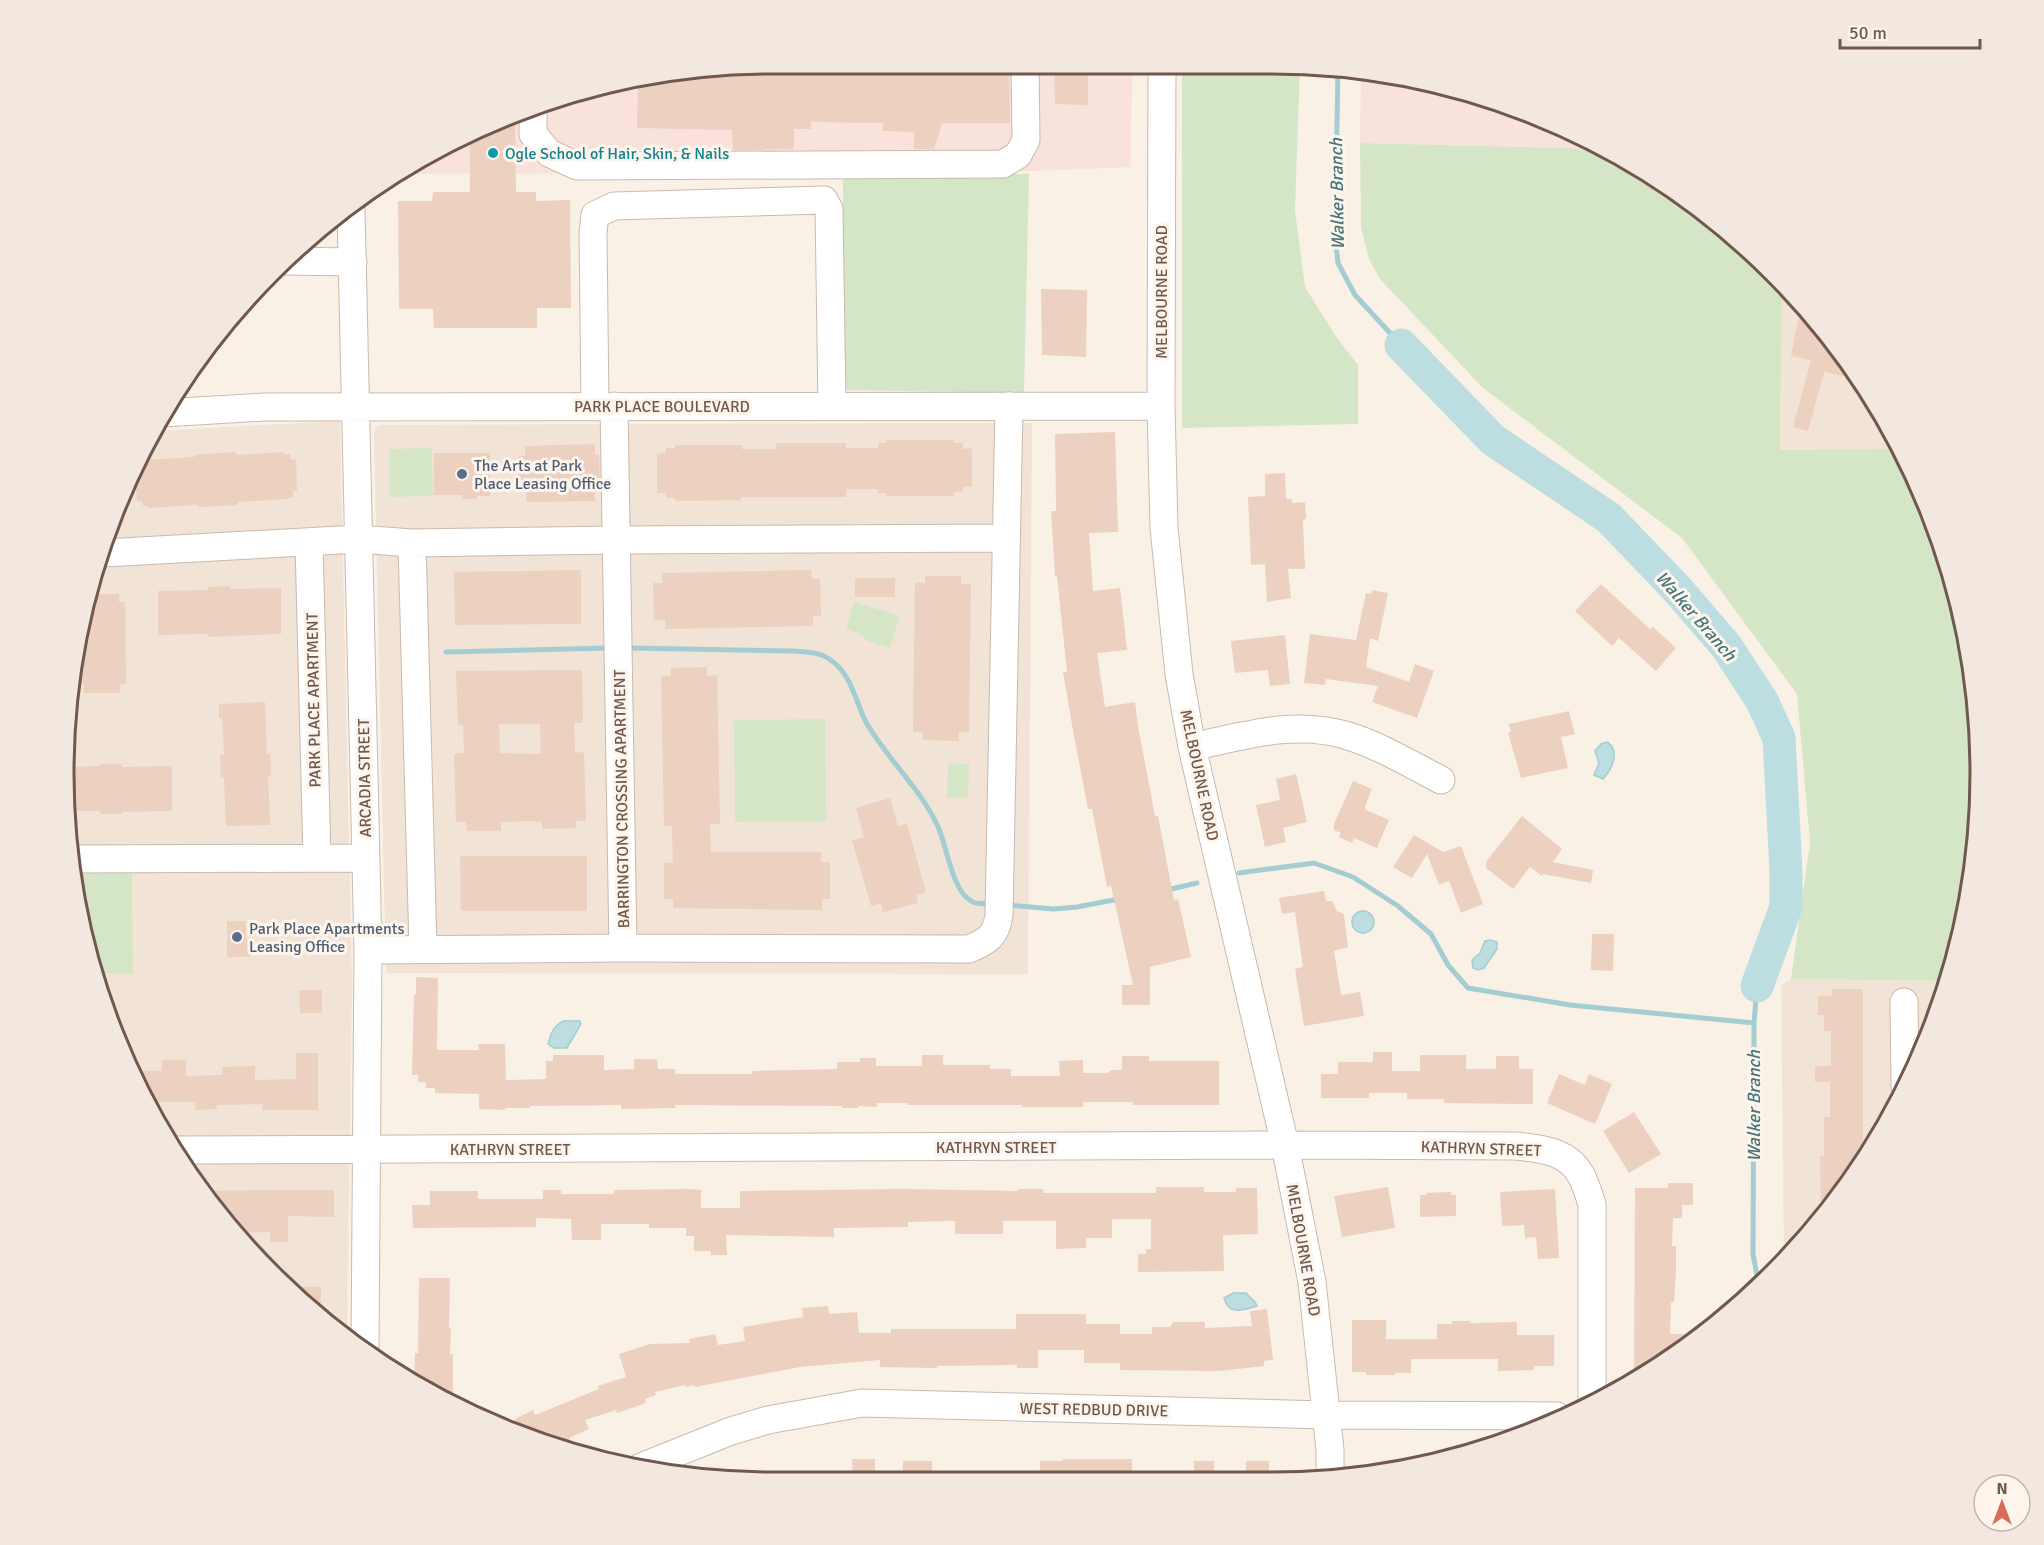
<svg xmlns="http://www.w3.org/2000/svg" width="2044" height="1545" font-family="Signika,sans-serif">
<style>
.residential{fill:#f1e3d5}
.commercial{fill:#f9e2db}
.green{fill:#d5e6c6}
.water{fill:#bddee1;stroke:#a4cdd2;stroke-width:1.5}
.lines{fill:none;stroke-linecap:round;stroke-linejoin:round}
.stream{stroke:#a4cdd2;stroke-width:5}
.river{stroke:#bddee1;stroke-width:33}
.building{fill:#ecd0c0;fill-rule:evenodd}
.minor-casing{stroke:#cab9ad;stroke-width:29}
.minor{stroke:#fff;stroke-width:27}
.culture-dot{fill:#0f9aa8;stroke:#fdf5ec;stroke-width:2}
.service-dot{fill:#5c6f8a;stroke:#fdf5ec;stroke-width:2}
.labels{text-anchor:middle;stroke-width:6;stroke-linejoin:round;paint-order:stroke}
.culture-label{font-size:16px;fill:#0d838f;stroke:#fdf5ec;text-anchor:start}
.street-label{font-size:16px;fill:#70584e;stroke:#fdf5ec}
.service-label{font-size:16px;fill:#4e5e75;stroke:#fdf5ec;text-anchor:start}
.water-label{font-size:18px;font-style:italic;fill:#47757b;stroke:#fdf5ec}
.rim{fill:none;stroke:#70584e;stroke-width:3}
</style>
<rect width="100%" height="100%" fill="#faf1e6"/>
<!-- residential -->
<path class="residential" d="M1782,282L1861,378L1899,449L1780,451Z
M340,421L352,985L347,1333L271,1274L183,1167L101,1001L65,819L77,634L136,458L152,431Z
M1032,423L1028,974L386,973L374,434L376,427L383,425Z
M1791,979L1946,981L1927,1044L1862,1166L1784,1261L1781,986Z"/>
<!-- commercial -->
<path class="commercial" d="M773,63L1132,64L1131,167L1036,171L397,174L417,158L589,87Z
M1361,72L1455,87L1585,136L1608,149L1360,143Z"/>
<!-- green -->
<path class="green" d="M1182,64H1300L1295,210L1305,287L1337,338L1358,365V424L1182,428Z
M1360,143L1608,149L1666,183L1773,271L1782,282L1780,450L1899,449L1927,501L1967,634L1981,772L1967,911L1946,981L1791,979L1810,842L1797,694L1682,538L1483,388L1380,279L1369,259L1361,228Z
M843,173L1029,174L1024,393L843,390Z
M432,448L433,496L390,497L389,449Z
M854,602L900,616L890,648L868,641L860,634L846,629Z
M825,719L826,821L735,822L734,720Z
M948,763L969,764L968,797H947Z
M132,872L133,973H95L75,873Z"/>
<!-- water -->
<path class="water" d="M1607,742C1621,751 1612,769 1603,779L1594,775L1599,763L1595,751L1601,744Z
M1352 922a11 11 0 1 1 22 0a11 11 0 1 1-22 0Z
M1490,940L1497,942V949L1484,968L1478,970L1473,968L1472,960L1480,953L1485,941Z
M563,1021H580L581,1024L567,1048H554L548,1044C551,1033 553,1027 563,1021Z
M1233,1293H1246L1255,1302L1257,1306C1243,1310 1229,1316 1224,1298Z"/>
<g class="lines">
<!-- stream -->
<path class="stream" d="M1338,68L1335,235L1338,263L1355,295L1401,345
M629,648L793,651C807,652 821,652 832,661C852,675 856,704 867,724C889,761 922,790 939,829C947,848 953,894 973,902C976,904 983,903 987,904
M446,652L608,648
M1239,873L1314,863L1353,877L1398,906L1431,934L1448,965L1468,988L1570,1005L1754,1023
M1167,890L1197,883
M1008,905L1053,909L1077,907L1119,899
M1757,986L1754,1023L1753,1254L1759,1286"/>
<!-- river -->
<path class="river" d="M1401,345L1493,440L1609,518L1677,589L1726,646L1762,701L1779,738L1786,871V907L1757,986"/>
</g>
<!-- building -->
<path class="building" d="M772,63L1009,64L1010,123H942L934,149H914V132L883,131V123L811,122V129H794V149L733,150L732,130L637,128L638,81Z
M1054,64H1088V105L1055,104Z
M515,118L516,192H536V201L570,200L571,308H537V328H434L433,309H399L398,201H432L433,192H470V136Z
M1041,289L1087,290L1086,357L1042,355Z
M1801,305L1846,360L1843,376L1824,372L1808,431L1793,427L1811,360L1791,356Z
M1115,432L1118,532L1089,533L1093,591L1120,588L1127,650L1097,653L1105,707L1135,702L1138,726L1155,816H1158L1174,900L1178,899L1191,957L1150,967V1005H1122V985H1133L1111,886L1107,887L1092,809H1088L1074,736L1063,672H1067L1057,576H1055L1051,511H1056L1055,434Z
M887,440H954V443H963V449L972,448V487H963V492H954V496H886V493H878V489H846V497H741V500L675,501V498H666V493H657V454L666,453V448H675V445H742V449H776V443H846V448H878V443H887Z
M595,444V455L599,454L600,491H595V501L526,502V491H518V456H525V446Z
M236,452V455L284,452V455L290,454L291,460L296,459L297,491H293V498H288V499L238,502V505L198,507V505L148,508V506H143L142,501H137L135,468L140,467V463H145V460L194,457V455Z
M434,453H490V496H477V499H462V495H434Z
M1285,473L1286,499H1292V503L1305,502L1306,518L1303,521L1305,569H1288L1291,598L1267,602L1265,564L1251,565L1248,497L1265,496V474Z
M581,570V624L455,625L454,572Z
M811,570L812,579H820L821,616H813V626L665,629V620H654L653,583H662V573Z
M925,576H961V584H971L969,732H959V741L923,740V732H913L915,583H925Z
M855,578H895V597H855Z
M1601,584L1650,629L1653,627L1676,648L1656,671L1619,638L1612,646L1575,611Z
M230,586V589L281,588V634L208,637L207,634L158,635V591L208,590V587Z
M1372,590L1388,593L1378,641L1370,638L1366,667L1409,682L1415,664L1434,671L1417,718L1372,702L1378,686L1326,679L1325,685L1304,683L1310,634L1356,640L1366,593L1371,594Z
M90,594H119V602H125L126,684H120V693H84V683H78L79,628Z
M1285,635L1290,684L1270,686L1268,670L1235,673L1231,641Z
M707,667V676L717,675L720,824H710L711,852H821V862H830V899H822V910L673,908V899H664V863H673L672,826H664L661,676H671V668Z
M582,670L583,723H574L575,753L584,752L586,821H576V828L542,829V822L531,821L501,822V831H467L466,822H456L454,754L464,753L463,725H458L456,671ZM499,724H540L541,754L500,753Z
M265,702L267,754H270L271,776H268L270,825L226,826L224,777H221L220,755H224L222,718L219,719V704Z
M1569,711L1575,734L1561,737L1568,768L1521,778L1508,733L1511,732L1509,724Z
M100,764H122V767L172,766V811L122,812V814H100V811H65L68,767L100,766Z
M1296,774L1307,822L1283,828L1286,842L1265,847L1256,805L1280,800L1276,779Z
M1353,781L1372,789L1365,806L1366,810L1389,820L1377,848L1354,838L1352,843L1339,837L1341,833L1334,830V824Z
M890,798L898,827L907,824L926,892L916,895L918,903L883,912L881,903L871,906L852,840L864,837L856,808Z
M1522,816L1562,849L1553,862L1593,870L1591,883L1543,874L1542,876L1530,867L1513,889L1486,868V862Z
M1414,835L1443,852L1461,846L1483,904L1461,913L1449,881L1439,885L1427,854L1412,878L1393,867Z
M460,856H587V911H461Z
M1324,891L1326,901H1332L1337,911L1344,914L1348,947L1334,951L1341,995L1360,992L1364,1016L1304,1026L1295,969L1303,967L1295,912L1282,914L1279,898Z
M227,921H246V934L247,941H250V957H227Z
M1592,934H1614L1613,971L1591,970Z
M416,977L438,978L437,1050H479L478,1044H505L506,1080L546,1079V1061H553V1055H604V1070L634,1069V1059H657L658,1069H675V1074H752V1071L837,1069V1062H860V1058H876V1066H922V1055H943V1065H990V1069H1011V1076H1060L1059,1061L1083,1060V1073H1108L1111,1070H1122V1056H1149V1061H1219V1105H1133V1102H1083V1107H1022V1105H907V1103H877V1107L858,1106V1108H842V1106L675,1105V1108L621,1109V1105L530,1106V1108H505V1110L479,1109V1094L435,1093V1088H426V1082H418V1075H412L414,995H416Z
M1832,989H1863V1164L1821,1216L1820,1156H1824V1117H1830V1082H1815V1066H1831V1031H1824V1015H1818V996H1832Z
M299,990H322V1013H300Z
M1373,1052H1392V1071H1420V1055H1466V1069H1496V1056H1519V1069H1533V1104L1444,1103V1099H1407V1093H1369V1098H1321V1074H1338V1062H1373Z
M296,1053H318V1110H262L263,1104L216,1105L217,1109L195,1110V1102H151L136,1071H162V1060H186V1076L223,1075L222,1067L255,1066V1080L296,1079Z
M1559,1074L1585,1085L1589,1074L1612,1084L1595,1124L1547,1103Z
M1634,1112L1661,1154L1629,1173L1603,1131Z
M1668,1183H1693V1205H1682V1218H1673L1672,1246H1676V1271L1674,1302H1671L1670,1334H1701L1666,1362L1634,1378L1635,1188H1668Z
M1156,1187H1204V1192H1236V1188H1257L1258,1234L1223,1235L1224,1271L1138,1272V1254H1146V1249H1151V1219H1112V1238H1086V1248L1056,1249V1221H1003V1234H955V1221L908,1222V1227L834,1228V1237L726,1235L727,1255H711V1251H694V1236H686V1228H649V1224H601V1240H572L571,1219L536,1218V1227L413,1228L412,1205H430V1191H478V1199H543V1190H561V1194H614V1190L690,1189L701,1190V1208H740V1191L903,1189L1018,1191V1189H1043V1193H1156Z
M1388,1187L1395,1228L1342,1237L1334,1196Z
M1555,1189L1559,1258L1538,1259L1536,1237L1525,1238L1524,1225L1502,1226L1500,1192Z
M271,1190H334V1217L288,1216V1242H270V1232L237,1233L203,1191Z
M1451,1192V1195H1456V1216L1420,1217V1195H1426V1193Z
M419,1278H450L449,1328H451L450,1354H453V1403L414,1384L415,1353H418Z
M288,1287H321V1313L311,1305Z
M828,1306L829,1314L857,1312L859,1333H891V1329H1016V1314H1086V1324H1120V1334H1152V1327H1170L1173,1322H1205V1328L1252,1326L1250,1311L1267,1309L1273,1360L1264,1361V1366L1219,1371L1120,1370V1363H1084V1350H1038V1368H1017V1365L937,1366V1368L880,1367V1360L800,1367L695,1387L694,1385L686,1387L685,1385L655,1392L656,1395L645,1399L646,1403L617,1413L616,1410L585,1420L589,1429L569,1438L570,1440L556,1447L544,1444L522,1434L515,1419L533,1410L535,1415L599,1389L598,1386L626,1377L619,1354L650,1344L690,1343L689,1339L715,1334L718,1345L745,1341L743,1327L803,1317L802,1308Z
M1352,1320H1386V1339H1437V1324H1452V1321H1470V1323L1517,1322V1335H1554V1366H1534V1370L1498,1371V1359H1411V1373H1395V1375H1366V1372H1352Z
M852,1459H875V1476H853Z
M1063,1459H1132V1476H1040V1461H1063Z
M903,1461H932V1476H903Z
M1194,1461H1214V1476H1194Z
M1246,1461H1269V1476H1246Z"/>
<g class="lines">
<defs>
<path id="minor" d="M1162,64L1161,406L1164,528L1179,674L1192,747L1285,1145L1312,1282L1330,1450V1476
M533,110V134L549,153L577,166L1003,164L1018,155L1026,140L1025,64
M351,210L368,950L365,1347
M284,261L353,262
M614,406L623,948
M595,407L593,232L595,215L614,206L824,200L829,209L832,406
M163,413L265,407L1161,406
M309,543L317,858
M412,543L423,949
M104,553L358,539L412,543L616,540L1005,538
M1192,747C1241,736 1295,720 1345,735C1379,745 1410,764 1441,780
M72,859L366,858
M368,950L623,948L969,949C988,941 996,936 999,915L1009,406
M1904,1002L1905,1085
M174,1150L1285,1145L1516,1146C1542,1149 1569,1151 1582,1177C1586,1185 1589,1195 1592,1204V1399
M641,1467L731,1431L768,1420L862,1403L1326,1415L1557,1416"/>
</defs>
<!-- minor casing -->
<use href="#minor" class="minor-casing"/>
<!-- minor -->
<use href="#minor" class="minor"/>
</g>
<!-- markers -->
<circle class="culture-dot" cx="493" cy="153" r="6"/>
<g class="service-dot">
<circle cx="462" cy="474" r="6"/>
<circle cx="237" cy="937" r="6"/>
</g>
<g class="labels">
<!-- culture labels -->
<g class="culture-label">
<text x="505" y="159">Ogle School of Hair, Skin, &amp; Nails</text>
</g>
<!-- street labels -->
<g class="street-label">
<text transform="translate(1161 292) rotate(-90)" y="6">MELBOURNE ROAD</text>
<text x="662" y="412">PARK PLACE BOULEVARD</text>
<text transform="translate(313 700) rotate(-91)" y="6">PARK PLACE APARTMENT</text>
<text transform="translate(1200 775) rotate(78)" y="6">MELBOURNE ROAD</text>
<text transform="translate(364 778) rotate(-91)" y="6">ARCADIA STREET</text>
<text transform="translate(621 799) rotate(-91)" y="6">BARRINGTON CROSSING APARTMENT</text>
<text x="996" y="1153">KATHRYN STREET</text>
<text transform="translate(1481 1148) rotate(2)" y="6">KATHRYN STREET</text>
<text x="510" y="1155">KATHRYN STREET</text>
<text transform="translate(1304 1250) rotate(80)" y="6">MELBOURNE ROAD</text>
<text transform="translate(1094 1409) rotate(1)" y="6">WEST REDBUD DRIVE</text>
</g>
<!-- service labels -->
<g class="service-label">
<text x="474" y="471">The Arts at Park<tspan x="474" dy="18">Place Leasing Office</tspan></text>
<text x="249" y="934">Park Place Apartments<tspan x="249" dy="18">Leasing Office</tspan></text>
</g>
<!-- water labels -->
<g class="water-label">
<text transform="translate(1337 194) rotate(-91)" y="6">Walker Branch</text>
<text transform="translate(1696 616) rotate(49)" y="6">Walker Branch</text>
<text transform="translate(1754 1106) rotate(-90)" y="6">Walker Branch</text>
</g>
</g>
<!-- crop -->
<path d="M0 0H2044V1545H0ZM773 74H1271A699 699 0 0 1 1970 773V773A699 699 0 0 1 1271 1472H773A699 699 0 0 1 74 773V773A699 699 0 0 1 773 74Z" fill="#f2e8df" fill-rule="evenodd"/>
<path class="rim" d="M773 74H1271A699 699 0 0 1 1970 773V773A699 699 0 0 1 1271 1472H773A699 699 0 0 1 74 773V773A699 699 0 0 1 773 74Z"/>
<!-- north arrow -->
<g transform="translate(2002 1503)"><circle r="28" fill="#fdf5ec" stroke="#c5b6ad" stroke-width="1.5"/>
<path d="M0-4.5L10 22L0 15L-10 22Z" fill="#d76d58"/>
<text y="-9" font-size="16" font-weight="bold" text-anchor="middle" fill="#70584e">N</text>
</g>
<!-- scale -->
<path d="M1840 39v9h140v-9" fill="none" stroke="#70584e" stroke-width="3"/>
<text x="1849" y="39" font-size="18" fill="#70584e" stroke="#fdf5ec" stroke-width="4.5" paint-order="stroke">50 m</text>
</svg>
